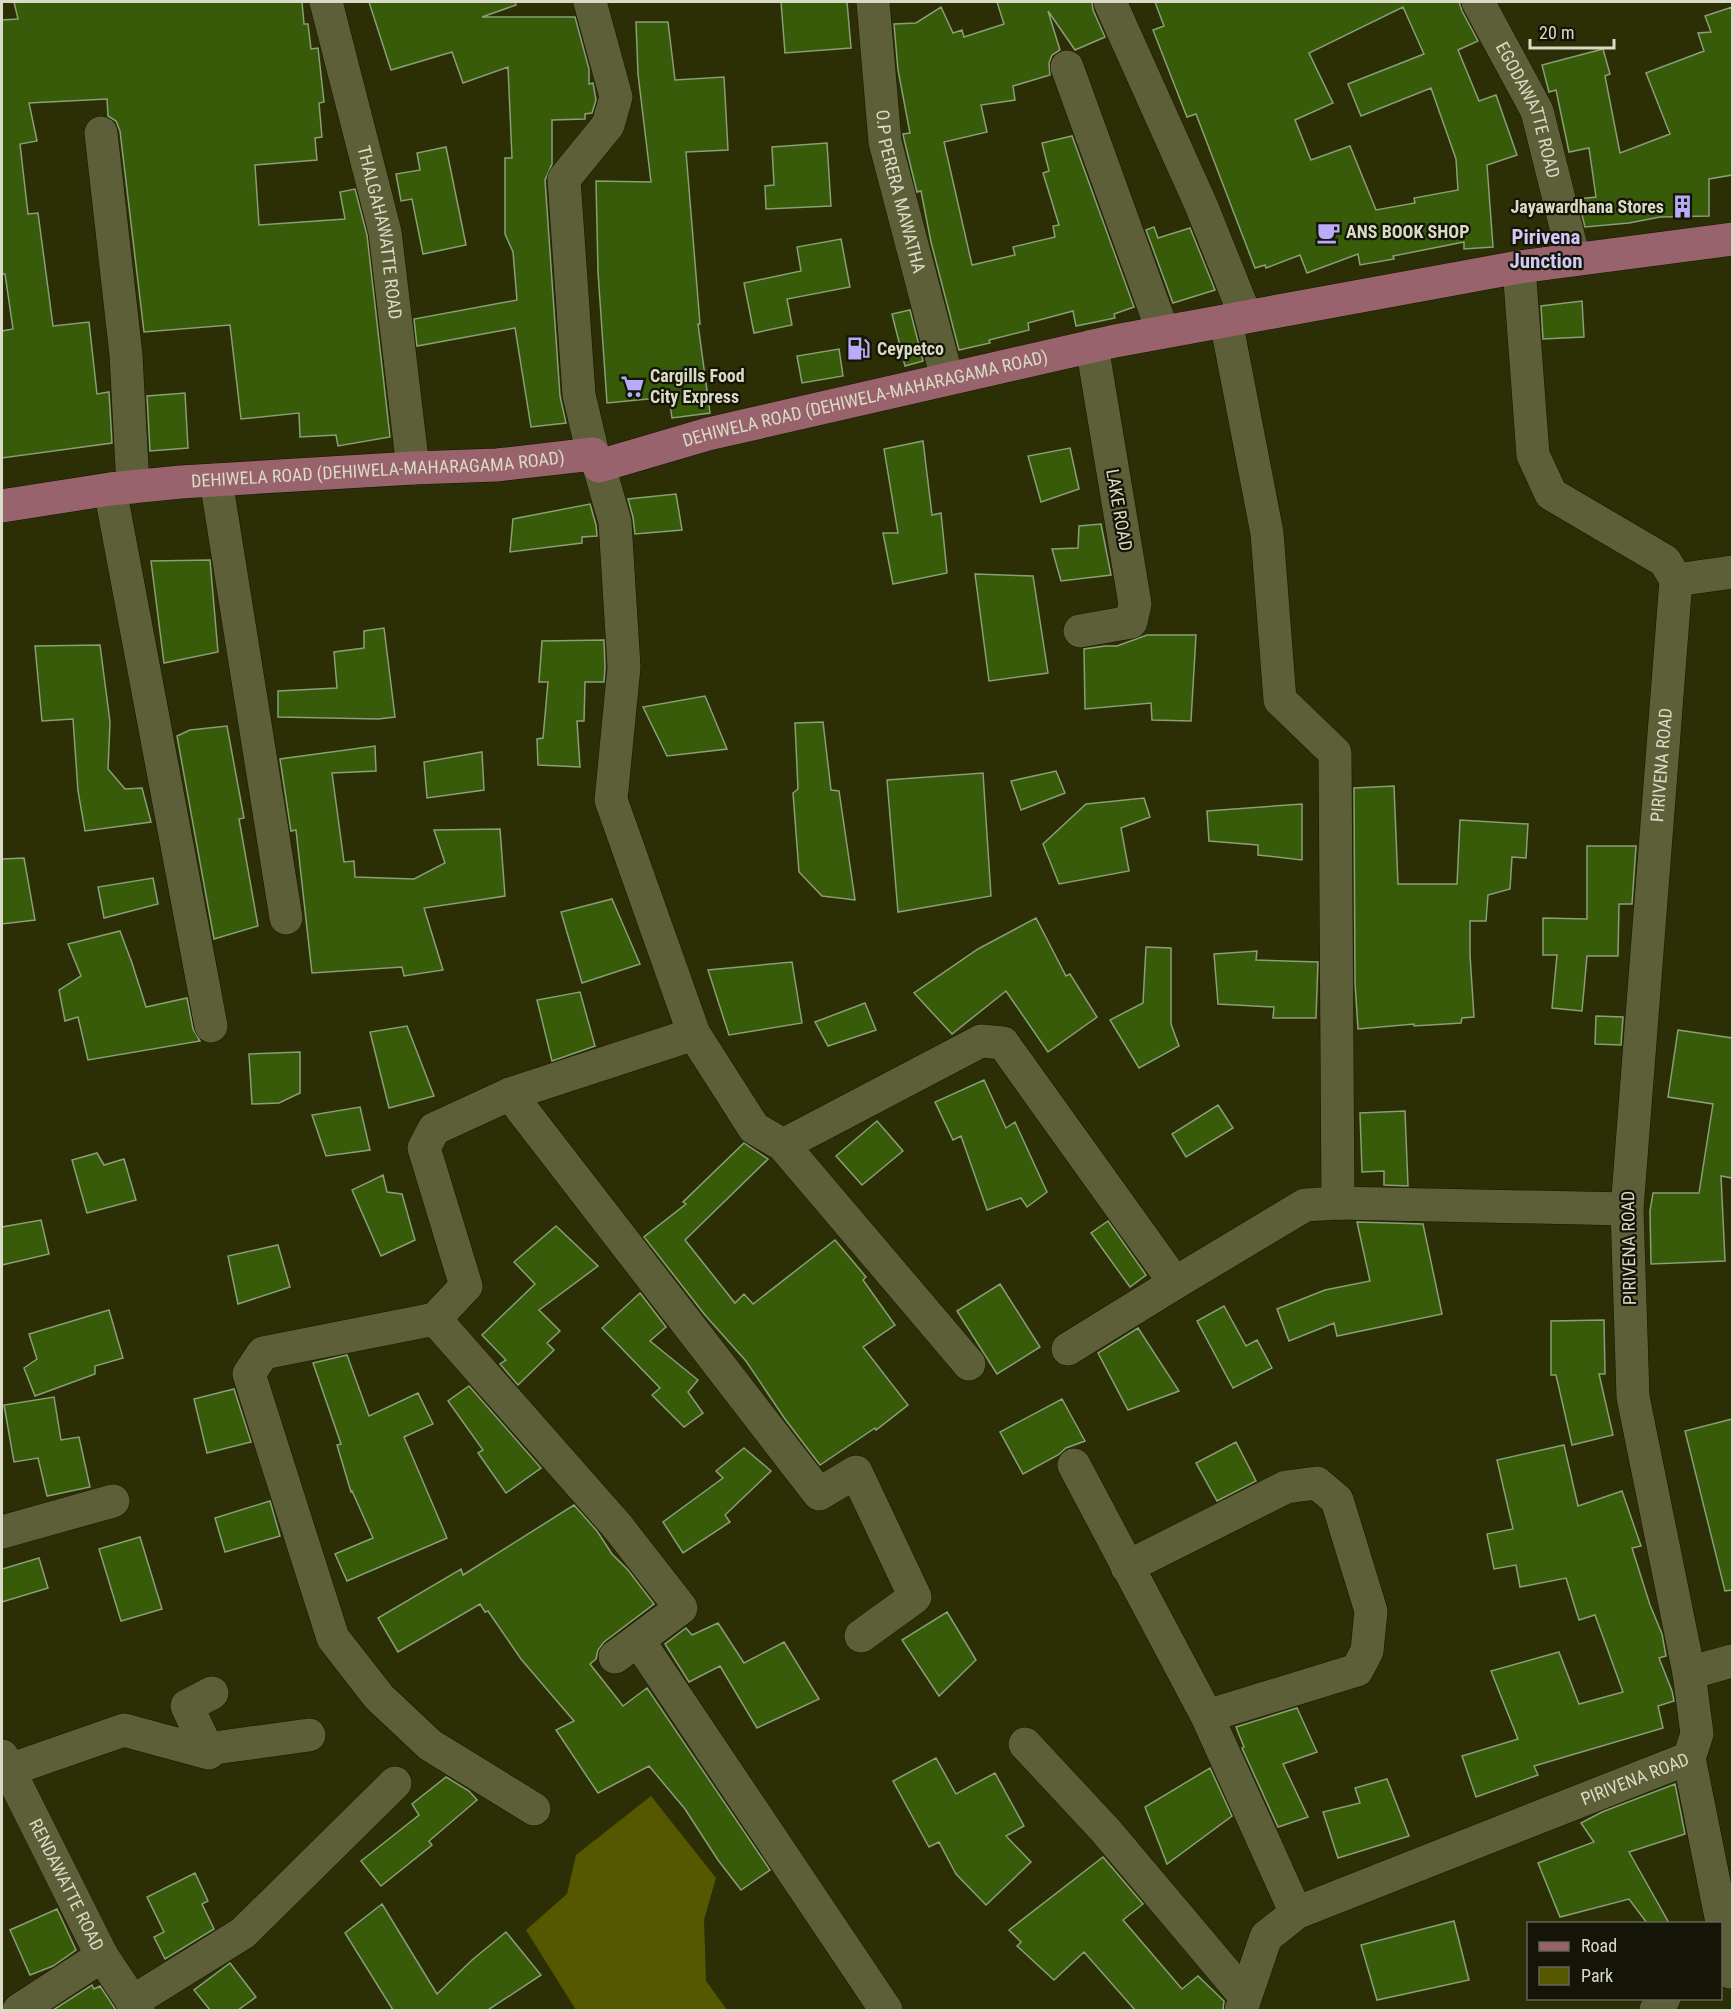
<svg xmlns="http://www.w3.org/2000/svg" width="1734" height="2012" font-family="'Roboto Condensed',sans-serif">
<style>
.green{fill:#565800}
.building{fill:#375b09;stroke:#899e79;stroke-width:1.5;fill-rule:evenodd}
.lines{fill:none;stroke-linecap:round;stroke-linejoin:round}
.minor-casing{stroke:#151600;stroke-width:34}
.major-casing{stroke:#151600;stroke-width:34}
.minor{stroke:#5c5f37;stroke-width:33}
.major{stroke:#99636d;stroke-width:33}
.labels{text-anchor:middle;stroke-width:4.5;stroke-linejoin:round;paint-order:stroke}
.street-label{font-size:18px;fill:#d9dbc6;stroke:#141506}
.poi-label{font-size:18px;font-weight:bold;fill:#d9dbc6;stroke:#141506;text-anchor:start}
.quarter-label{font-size:21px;font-weight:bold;fill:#d1caf6;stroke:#141506}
</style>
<rect width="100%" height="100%" fill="#2c2e05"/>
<!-- green -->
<path class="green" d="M651,1796L716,1878L704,1920L706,1981L727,2010H576L526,1930L567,1894L576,1855Z"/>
<!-- building -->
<path class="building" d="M14,2H302L304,24H308L311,49L318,48L324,102L319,103L322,137L315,138L317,160L255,165L259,225L345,219L340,192L355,189L367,235L390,437L338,446L336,435L300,437L299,413L241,419L230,325L144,332L120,131L116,121L108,116L107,99L29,103L37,141L20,144L28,214L38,213L53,326L89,322L97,394L109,392L112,443L2,458V331L13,329L5,274H2V20L18,19Z
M369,2H515L516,5L482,17H575L589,69V84L593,83L596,100L592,113L585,114V119L552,120V164L545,180L560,396L566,423L531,427L515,328L417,346L414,319L517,300L513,252L505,234V158H512L508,67L463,83L452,52L391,70Z
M781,2H847L851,48L785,53Z
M997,2H1092L1093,10L1105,37L1075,50L1048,11L1060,50L1052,55L1049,63L1050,75L1013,86L1015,100L981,105L987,132L944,142L972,265L1015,255L1013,247L1055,237L1053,226L1059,225L1043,173L1049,171L1042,143L1072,136L1134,307L1114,314L1115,318L1076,326L1073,311L1028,323L1029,330L989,340L990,343L959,350L931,242L921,191L917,192L904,139L903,134L910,133L898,70L894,24L916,23L941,7L953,33L962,30L964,37L1004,24Z
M1155,2H1459L1462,11L1478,41L1458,50L1479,101L1496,95L1517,155L1487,165L1493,247L1464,249V242L1393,256L1394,259L1360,265L1358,254L1307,273L1300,255L1266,268L1265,265L1255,268L1196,114L1187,117L1153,30L1164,26ZM1403,7L1424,54L1348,84L1361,116L1431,88L1456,159L1458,190L1414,198L1415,203L1376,210L1350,146L1311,160L1295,120L1333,103L1309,53Z
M1732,7V175L1709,179V216L1660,217L1629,223L1585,227L1578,199L1596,197L1589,148L1569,152L1556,90L1549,92L1542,65L1603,49L1610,74L1605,76L1620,153L1670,134L1646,73L1704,51L1698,33L1711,32L1705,16Z
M636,22H668L675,80L724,77L728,150L686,152L700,324H698L710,413L672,418L669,397L607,403L598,272L596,181L651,182L638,74Z
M827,143L831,206L766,209L765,186L774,185L772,147Z
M446,147L466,245L423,254L412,199L401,201L396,174L420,170L417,153Z
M1154,227L1158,238L1190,228L1215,290L1173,303L1146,230Z
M841,239L850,287L787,299L792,325L754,333L744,283L801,271L797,247Z
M1582,301L1584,337L1543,339L1541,306Z
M910,310L923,361L905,366L892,314Z
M839,349L843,376L802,383L797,356Z
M185,393L188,448L150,451L147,396Z
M923,441L932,515L941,513L947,573L893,584L883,533H898L884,449Z
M1070,448L1079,489L1041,502L1028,456Z
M676,494L682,530L635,534L633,517L628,499Z
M590,504L596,525L597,536L582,537V543L510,552L513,519Z
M1101,524L1111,575L1061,581L1052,549L1078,548L1079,526Z
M210,560L218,652L164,663L151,561Z
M975,574L1033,576L1048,673L989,681Z
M384,628L395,717L378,719L278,717V691L337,688L334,652L364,648V631Z
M1147,635H1196L1191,721L1152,720L1151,703L1085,709L1084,649L1105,646H1117Z
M604,640L605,667L604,682H585L584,721H577L580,767L538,765L537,739L543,738L548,682H539L542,641Z
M100,645L110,722L108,769L125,789L142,788L151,822L85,831L78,791L73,719L42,721L35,646Z
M705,696L727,749L667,756L643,707Z
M823,722L831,790L839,791L855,900L822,896L799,872L793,793L798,789L795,723Z
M227,726L244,818L239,819L258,926L214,939L177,736L190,730Z
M375,746L376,771L332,773L344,862L354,861L355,877L414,879L445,863L434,830L500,829L505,896L424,908L443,970L404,976L402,967L312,973L296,830L291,831L280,759Z
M482,752L484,790L427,798L424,762Z
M1056,771L1065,793L1021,810L1011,781Z
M983,773L991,896L898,912L887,780Z
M1394,786L1398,884H1457L1460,820L1528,824L1526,858L1512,857L1510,889L1488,895L1486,921H1470V955L1474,1017L1462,1018L1461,1023L1414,1026V1024L1358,1029L1355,983L1354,788Z
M1144,798L1150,817L1121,828L1129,871L1059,884L1043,844L1086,804Z
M1302,804V860L1258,855V845L1209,841L1207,811Z
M1587,846H1636L1632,904H1619L1618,956H1587L1582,1011L1552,1008L1557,955H1543V918L1587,919Z
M24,858L35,920L2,924V859Z
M153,878L158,904L104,918L98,887Z
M612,899L640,964L582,983L561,912Z
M1036,918L1066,976L1070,974L1097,1017L1048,1052L1006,991L952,1034L914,993L978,949Z
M120,931L132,963L146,1007L187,998L193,1029L200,1041L88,1060L78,1017L65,1021L59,990L81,976L68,944Z
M1146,947L1171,948V1024L1179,1046L1139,1068L1110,1020L1143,1003Z
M1257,951L1256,960L1318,962L1316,1018H1273L1274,1007L1218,1004L1214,954Z
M792,962L802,1023L729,1035L708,970Z
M580,992L595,1046L552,1061L537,1000Z
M865,1003L876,1030L828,1046L815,1022Z
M1596,1016L1623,1017L1621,1045L1595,1044Z
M407,1026L434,1096L389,1108L370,1032Z
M1678,1030L1732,1038V1178L1721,1176L1725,1261L1651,1264L1650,1211L1653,1193H1699L1713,1104L1668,1097Z
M300,1052V1093L279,1103L252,1104L249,1054Z
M984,1080L1006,1128L1015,1122L1047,1192L1027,1207L1021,1198L987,1210L961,1136L953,1140L935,1102Z
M1218,1105L1233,1128L1186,1157L1172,1134Z
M360,1107L370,1150L326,1156L312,1115Z
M1405,1111L1408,1186L1384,1185V1171L1362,1172L1360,1113Z
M877,1121L903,1151L862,1185L836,1156Z
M744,1143L768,1159L685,1240L735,1303L744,1294L753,1304L835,1240L866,1277L863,1280L895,1325L863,1347L908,1405L876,1430L875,1428L820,1465L785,1419L746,1361L705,1315L644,1237L686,1204L683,1202Z
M97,1153L104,1165L124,1159L136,1200L87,1213L72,1160Z
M383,1175L387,1192L402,1194L415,1240L381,1256L352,1190Z
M41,1220L49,1254L2,1265V1227Z
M1108,1221L1146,1275L1130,1287L1091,1233Z
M1357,1222L1423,1224L1442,1314L1337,1336L1334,1323L1289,1341L1277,1309L1325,1290L1370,1281Z
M556,1226L598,1266L539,1310L560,1331L547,1343L554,1350L518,1385L500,1364L506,1360L482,1335L535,1284L514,1262Z
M278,1245L290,1287L238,1304L228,1256Z
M1000,1284L1040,1347L997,1374L957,1311Z
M640,1293L666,1327L650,1341L698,1380L688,1392L703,1413L684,1427L652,1395L660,1388L602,1328Z
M1224,1306L1246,1346L1257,1340L1272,1368L1233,1388L1197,1321Z
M109,1310L123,1358L95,1366V1374L35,1396L24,1368L37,1359L29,1334Z
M1604,1320L1605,1374H1599L1613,1435L1572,1445L1556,1375H1551V1321Z
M1138,1328L1179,1391L1128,1410L1098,1353Z
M347,1355L369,1416L418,1393L433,1424L404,1437L447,1538L347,1581L335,1554L373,1538L352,1491L351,1492L337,1445L341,1444L313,1363Z
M469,1386L541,1468L506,1493L478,1453L483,1450L448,1401Z
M234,1389L251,1442L207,1453L194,1399Z
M54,1397L61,1440L79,1437L90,1487L47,1496L38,1458L14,1462L4,1405Z
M1062,1399L1085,1441L1066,1448L1058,1455L1023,1474L1000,1432Z
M1732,1419V1590L1725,1591L1685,1431Z
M1236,1442L1256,1481L1217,1501L1196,1463Z
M1564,1445L1578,1506L1622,1491L1641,1546L1632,1548L1650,1605L1662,1634L1666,1656L1659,1658L1672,1691L1674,1701L1658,1706L1663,1728L1534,1766L1538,1775L1476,1797L1462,1756L1518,1739L1491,1671L1559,1652L1579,1704L1623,1692L1595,1615L1579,1620L1566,1578L1520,1587L1516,1565L1494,1569L1487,1534L1513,1529L1497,1460Z
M744,1448L771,1471L725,1515L730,1522L683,1553L663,1522L723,1478L716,1471Z
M270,1501L280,1536L225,1552L215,1518Z
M574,1505L597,1531L612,1554L628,1570L654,1604L604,1642L598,1650L596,1659L590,1664L623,1706L647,1688L770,1870L741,1890L718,1860L685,1809L649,1766L598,1793L556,1730L574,1721L521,1659L488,1611L485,1612L480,1604L398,1652L378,1618L461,1569L463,1575Z
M140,1537L162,1609L121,1621L99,1549Z
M39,1558L48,1588L2,1602V1569Z
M947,1612L976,1660L939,1696L902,1640Z
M718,1623L744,1663L784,1642L819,1699L757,1728L720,1666L689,1682L665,1644L686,1628L692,1635Z
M1297,1708L1317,1752L1283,1764L1308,1817L1278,1827L1242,1748L1244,1747L1236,1727Z
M936,1758L956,1794L995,1773L1024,1826L1006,1836L1031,1862L986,1905L956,1874L939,1842L929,1847L893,1781Z
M1210,1768L1232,1816L1167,1864L1145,1807Z
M446,1777L469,1791L477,1800L429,1841L432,1845L381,1886L361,1861L419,1815L412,1804Z
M1387,1779L1409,1836L1338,1858L1323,1812L1360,1803L1355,1788Z
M1675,1784L1685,1834L1629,1852L1669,1923H1647L1629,1899L1560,1917L1538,1863L1594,1842L1581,1823L1602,1812Z
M1103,1857L1143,1904L1123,1920L1182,1989L1198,1976L1224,2001L1223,2010H1135L1084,1952L1054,1980L1017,1946L1021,1942L1009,1930Z
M195,1873L208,1901L202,1904L214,1929L165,1959L154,1937L164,1932L147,1897Z
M382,1904L437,1994L472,1960L506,1932L541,1975L488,2010H393L345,1933Z
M57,1909L76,1950L53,1966L30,1975L10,1930Z
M1454,1921L1469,1980L1377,2000L1361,1945Z
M230,1963L256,1997L238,2010H210L194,1990Z
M92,1985L94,1989L100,1986L116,2010H53Z"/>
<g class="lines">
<defs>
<g id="minor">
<path id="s1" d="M326,2L385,232L413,468"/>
<path d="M590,2L616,97L608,125L564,179L579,395L593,454"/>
<path id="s2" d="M873,2L885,142L947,378"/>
<path d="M1110,2L1201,205L1246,317"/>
<path id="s3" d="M1478,2L1537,111L1574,259"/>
<path d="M1067,67L1163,332"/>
<path d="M101,133L126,355L133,487"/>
<path d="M1226,321L1267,533L1280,700L1335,753L1338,1203"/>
<path d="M599,466L615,522L624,667L611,800L694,1034L754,1128L783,1145L969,1364"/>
<path d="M216,480L286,918"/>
<path d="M110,489L211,1026"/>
<path d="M1676,580L1732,572"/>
<path d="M1080,631L1131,622L1135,604L1092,346"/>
<path d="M510,1094L819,1494L856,1472L915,1597L861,1636"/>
<path d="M783,1145L981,1041L1003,1043L1175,1283"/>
<path d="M435,1319L618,1527L681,1608L638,1640L886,2010"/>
<path d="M1068,1349L1175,1283L1305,1205L1338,1203L1627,1209"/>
<path d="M1074,1465L1207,1716L1296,1913"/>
<path d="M2,1532L113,1501"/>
<path d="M1127,1567L1286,1487L1317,1483L1337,1500L1371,1611L1367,1651L1357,1670L1207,1716"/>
<path d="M615,1657L638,1640"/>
<path d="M1689,1673L1732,1661"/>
<path d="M1025,1744L1106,1831L1245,1996"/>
<path d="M207,1749L309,1735"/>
<path id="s4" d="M2,1756L102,1956L138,2010"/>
<path d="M1689,1758L1726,1942L1730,1972"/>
<path d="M9,1770L124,1730L209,1753L187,1706L212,1693"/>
<path d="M534,1809L430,1745L379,1697L333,1638L249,1374L263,1353L435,1319L466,1286L424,1148L434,1129L510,1094L694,1034"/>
<path d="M132,2002L243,1933L395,1783"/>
<path d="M19,2010L102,1956"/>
<path id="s5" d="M1241,2010L1266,1937L1296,1913L1689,1758L1697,1734L1689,1673L1633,1397L1627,1209L1676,580L1665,561L1551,494L1533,455L1519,267"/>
<path d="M1656,2010L1664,1998"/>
</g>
<g id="major">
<path id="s6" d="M2,506L110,489L181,482L413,468L497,465L593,454L599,466L708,434L1115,341L1519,267L1732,239"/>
</g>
</defs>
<!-- minor casing -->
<use href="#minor" class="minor-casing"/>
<!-- major casing -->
<use href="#major" class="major-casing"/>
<!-- minor -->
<use href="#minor" class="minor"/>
<!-- major -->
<use href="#major" class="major"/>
</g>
<!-- icons -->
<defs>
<symbol id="building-bare" viewBox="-9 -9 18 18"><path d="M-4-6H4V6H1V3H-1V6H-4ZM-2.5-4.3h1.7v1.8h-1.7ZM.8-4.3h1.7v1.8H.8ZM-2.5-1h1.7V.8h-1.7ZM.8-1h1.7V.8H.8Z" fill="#b8abf7" stroke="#141506" stroke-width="2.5" paint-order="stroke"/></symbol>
<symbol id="cafe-bare" viewBox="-9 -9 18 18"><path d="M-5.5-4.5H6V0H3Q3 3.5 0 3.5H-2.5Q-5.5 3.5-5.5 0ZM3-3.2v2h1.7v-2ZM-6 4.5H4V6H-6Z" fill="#b8abf7" stroke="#141506" stroke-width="2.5" paint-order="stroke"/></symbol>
<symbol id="fuel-bare" viewBox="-9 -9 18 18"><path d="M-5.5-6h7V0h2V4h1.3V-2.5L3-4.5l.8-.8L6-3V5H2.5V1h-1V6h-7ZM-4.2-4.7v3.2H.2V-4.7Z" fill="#b8abf7" stroke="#141506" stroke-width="2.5" paint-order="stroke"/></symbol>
<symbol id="supermarket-bare" viewBox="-9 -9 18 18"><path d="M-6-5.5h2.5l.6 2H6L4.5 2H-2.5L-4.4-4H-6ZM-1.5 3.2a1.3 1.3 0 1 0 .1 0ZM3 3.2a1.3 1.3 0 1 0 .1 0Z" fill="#b8abf7" stroke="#141506" stroke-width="2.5" paint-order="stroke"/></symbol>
</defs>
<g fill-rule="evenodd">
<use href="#building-bare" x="1666" y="190" width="33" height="33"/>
<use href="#cafe-bare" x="1312" y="216" width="33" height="33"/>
<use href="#fuel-bare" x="842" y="332" width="33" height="33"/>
<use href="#supermarket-bare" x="616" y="370" width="33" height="33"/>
</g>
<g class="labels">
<!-- street labels -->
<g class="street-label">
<text dy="6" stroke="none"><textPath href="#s3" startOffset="120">EGODAWATTE ROAD</textPath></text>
<text dy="6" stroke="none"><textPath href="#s2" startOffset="192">O.P PERERA MAWATHA</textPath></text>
<text dy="6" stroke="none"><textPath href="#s1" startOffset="237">THALGAHAWATTE ROAD</textPath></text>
<text dy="6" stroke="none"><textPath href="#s6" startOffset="882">DEHIWELA ROAD (DEHIWELA-MAHARAGAMA ROAD)</textPath></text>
<text dy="6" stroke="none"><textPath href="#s6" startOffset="378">DEHIWELA ROAD (DEHIWELA-MAHARAGAMA ROAD)</textPath></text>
<text transform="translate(1119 510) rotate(80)" y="6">LAKE ROAD</text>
<text dy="6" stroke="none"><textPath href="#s5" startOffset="1540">PIRIVENA ROAD</textPath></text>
<text transform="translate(1629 1248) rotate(-91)" y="6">PIRIVENA ROAD</text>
<text dy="6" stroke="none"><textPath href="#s5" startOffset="480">PIRIVENA ROAD</textPath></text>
<text dy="6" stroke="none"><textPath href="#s4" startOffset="144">RENDAWATTE ROAD</textPath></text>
</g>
<!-- poi labels -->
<g class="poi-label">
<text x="1664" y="213" text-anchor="end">Jayawardhana Stores</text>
<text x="1346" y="238">ANS BOOK SHOP</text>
<text x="877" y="355">Ceypetco</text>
<text x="650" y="382">Cargills Food<tspan x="650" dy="21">City Express</tspan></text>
</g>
<!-- quarter labels -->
<g class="quarter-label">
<text x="1546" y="244">Pirivena<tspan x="1546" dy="24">Junction</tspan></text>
</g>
</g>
<!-- border -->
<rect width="1734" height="2012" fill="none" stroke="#d9dbc6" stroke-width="6"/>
<!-- legend -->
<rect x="1527" y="1922" width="195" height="78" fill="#141506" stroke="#636453" stroke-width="1.5"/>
<rect x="1539" y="1942" width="30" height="9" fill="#99636d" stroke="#636453" stroke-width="1.5"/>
<text x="1581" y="1952" font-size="18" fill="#d9dbc6">Road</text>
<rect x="1539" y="1967" width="30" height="18" fill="#565800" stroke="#636453" stroke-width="1.5"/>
<text x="1581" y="1982" font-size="18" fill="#d9dbc6">Park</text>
<!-- scale -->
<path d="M1530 39v9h84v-9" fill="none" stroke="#d9dbc6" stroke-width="3"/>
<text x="1539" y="39" font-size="18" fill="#d9dbc6" stroke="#141506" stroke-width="4.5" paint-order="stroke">20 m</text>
</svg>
